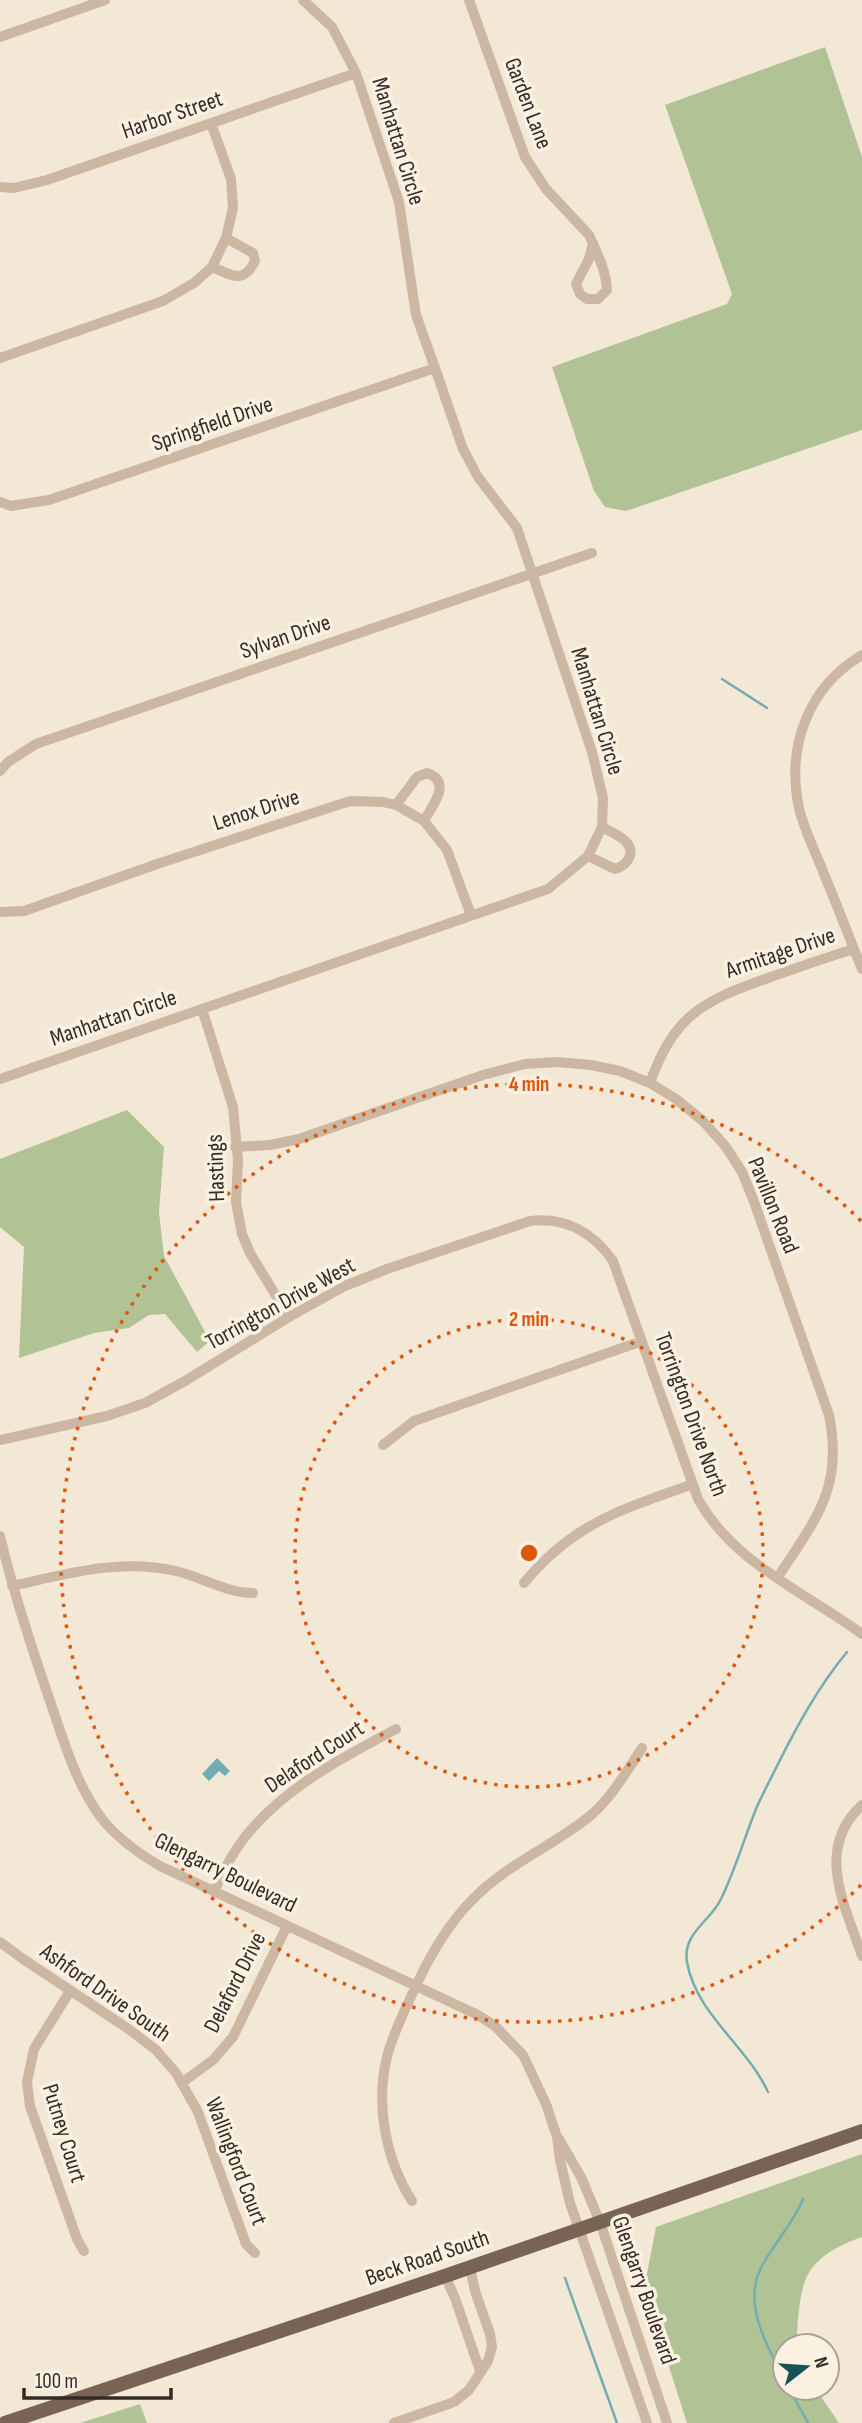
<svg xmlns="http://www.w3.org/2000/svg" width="862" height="2423" font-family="'Sofia Sans Condensed',sans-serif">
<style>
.green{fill:#b1c395}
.water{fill:#73acb2}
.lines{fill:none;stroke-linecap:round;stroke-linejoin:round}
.stream{stroke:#73acb2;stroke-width:2.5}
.minor{stroke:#cbb7a2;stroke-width:10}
.major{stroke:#796354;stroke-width:14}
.ring{fill:none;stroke:#df570d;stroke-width:3.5;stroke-dasharray:3.5 7}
.labels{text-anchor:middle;stroke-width:7;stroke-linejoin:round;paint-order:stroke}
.street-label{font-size:23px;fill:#352b25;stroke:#faf1e3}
.centre{fill:#df570d;stroke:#faf1e3;stroke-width:3.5}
.ring-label{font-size:21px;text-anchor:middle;font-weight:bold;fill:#df570d;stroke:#faf1e3;stroke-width:7;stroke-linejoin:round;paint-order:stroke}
</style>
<rect width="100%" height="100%" fill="#f3e7d6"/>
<!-- green -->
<path class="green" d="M825,47L862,157V430L626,511L605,507L594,491L552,367L727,304L732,294L665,105Z
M127,1110L164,1147L159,1212L164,1256L210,1341L197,1352L165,1314L149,1315L129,1328L94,1333L19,1358L24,1247L0,1227V1159Z
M862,2154V2237C798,2260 801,2284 796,2346H785V2388H815L839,2423H687L644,2289L656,2227Z
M140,2404L147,2423H80Z"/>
<!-- water -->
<path class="water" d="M217,1758L230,1771L225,1776L219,1771L209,1781L202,1774Z"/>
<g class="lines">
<!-- stream -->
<path class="stream" d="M722,679L767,708
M768,2092C747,2046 696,2014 687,1962C682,1933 711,1921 721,1899C735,1870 744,1839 756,1809C762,1795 770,1780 777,1766C797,1726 818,1687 847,1652
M565,2278L617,2423
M785,2381C768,2348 742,2304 761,2268C773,2244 793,2224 803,2199
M789,2388L808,2423"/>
<!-- minor -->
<path class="minor" d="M469,0L525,157L546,189L589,235C597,253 606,270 607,290L598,299H587L580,294L576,284L589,259L593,243
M0,37L105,0
M0,187L14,188L47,180L356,73
M212,267C232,275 243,285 255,261L253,253L226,238
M0,358L163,301L194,283L212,267L226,238L233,208L231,179L211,123
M0,502L11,506L49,500L435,368
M862,655C808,687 786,747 799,808C804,830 816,853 824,874C837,905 849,937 862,969
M0,771L8,762L36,744L592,553
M396,805L417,777L427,773C453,782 432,806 424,821
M588,856L615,869C626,866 636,854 627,843C622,836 609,831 602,827
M0,912L24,911L160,863L350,801L383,802L396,805L424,821L447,850L471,915
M202,1009L233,1107L238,1160L236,1202L242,1234L250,1253L289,1317
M0,1079L548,889L588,856L602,827L603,798L592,752L517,528L478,477L463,449L435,368L416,315L399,202L356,73L332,27L303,0
M650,1083C674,1015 703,1001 768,978C796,968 825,958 854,949
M235,1147L270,1145L299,1139L483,1075L525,1064L557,1062L591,1065L620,1071L650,1083L676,1099L703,1121L726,1147L742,1172L753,1199L829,1415C844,1488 815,1520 778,1577
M0,1440L107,1416L145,1403L185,1381L289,1317L345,1286L387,1269L530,1221C565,1217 593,1232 613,1261L698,1499C733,1563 805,1592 862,1634
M383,1445L414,1421L642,1341
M0,1536C13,1592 31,1646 50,1701C64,1742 76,1784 102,1819C118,1839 138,1853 160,1866L478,2015L495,2026L523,2055L546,2104L557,2137L560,2160L570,2203L647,2423
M524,1583C573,1523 623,1509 693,1484
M12,1586C66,1574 120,1558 176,1571C202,1577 226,1593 253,1593
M862,1805C814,1849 845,1905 862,1956
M214,1892C224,1870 234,1849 250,1831C288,1786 345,1756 396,1729
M0,1942L23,1959L130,2030L156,2050L176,2073L198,2112L246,2244L255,2253
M70,1991L34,2049L27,2082L30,2106L77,2239L84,2251
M183,2082L213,2060L233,2037L287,1926
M559,2139L581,2177L600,2222L667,2423
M412,2201C386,2160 375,2105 387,2057C393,2033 405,2010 415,1988C430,1955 447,1925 473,1899C507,1864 553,1846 590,1816C612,1797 626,1772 642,1748
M445,2276L455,2298L480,2371
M394,2423L454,2402L469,2390L488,2361L492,2347L490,2334L475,2291L470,2267"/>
<!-- major -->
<path class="major" d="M5,2423L445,2276L862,2131"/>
</g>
<!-- distance rings -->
<g class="ring">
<circle cx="529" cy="1553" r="234"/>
<path d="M861 1885A469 469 0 1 1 861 1221"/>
</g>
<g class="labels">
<!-- street labels -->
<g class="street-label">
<text transform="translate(529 103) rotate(69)" y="8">Garden Lane</text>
<text transform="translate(172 114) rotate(-19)" y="8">Harbor Street</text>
<text transform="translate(399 141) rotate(73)" y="8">Manhattan Circle</text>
<text transform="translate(212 423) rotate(-19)" y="8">Springfield Drive</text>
<text transform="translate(285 636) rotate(-19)" y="8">Sylvan Drive</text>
<text transform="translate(598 711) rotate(73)" y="8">Manhattan Circle</text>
<text transform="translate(256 809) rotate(-18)" y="8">Lenox Drive</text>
<text transform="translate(780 952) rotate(-19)" y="8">Armitage Drive</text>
<text transform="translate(113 1017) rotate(-19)" y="8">Manhattan Circle</text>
<text transform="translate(215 1168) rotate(-92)" y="8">Hastings</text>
<text transform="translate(774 1205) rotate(68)" y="8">Pavillon Road</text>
<text transform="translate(280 1303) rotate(-29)" y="8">Torrington Drive West</text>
<text transform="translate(692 1414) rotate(70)" y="8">Torrington Drive North</text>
<text transform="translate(314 1756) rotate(-33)" y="8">Delaford Court</text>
<text transform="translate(226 1872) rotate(26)" y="8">Glengarry Boulevard</text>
<text transform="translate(234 1982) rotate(-63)" y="8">Delaford Drive</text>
<text transform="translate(106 1992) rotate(35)" y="8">Ashford Drive South</text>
<text transform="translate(65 2133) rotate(73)" y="8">Putney Court</text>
<text transform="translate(237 2161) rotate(69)" y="8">Wallingford Court</text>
<text transform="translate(427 2257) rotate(-19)" y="8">Beck Road South</text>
<text transform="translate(645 2290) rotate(71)" y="8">Glengarry Boulevard</text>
</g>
</g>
<circle cx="529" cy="1553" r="10" class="centre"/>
<g class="ring-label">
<text x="529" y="1091">4 min</text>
<text x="529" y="1326">2 min</text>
</g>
<!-- north arrow -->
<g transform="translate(806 2367) rotate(73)"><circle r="33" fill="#faf1e3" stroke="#aba297" stroke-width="2"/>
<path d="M0-5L12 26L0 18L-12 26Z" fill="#17515a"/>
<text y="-10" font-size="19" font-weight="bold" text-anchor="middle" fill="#352b25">N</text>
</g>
<!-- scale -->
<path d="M24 2388v10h147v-10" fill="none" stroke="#352b25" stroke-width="3.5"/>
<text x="35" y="2388" font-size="21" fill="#352b25" stroke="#faf1e3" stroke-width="5" paint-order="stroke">100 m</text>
</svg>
